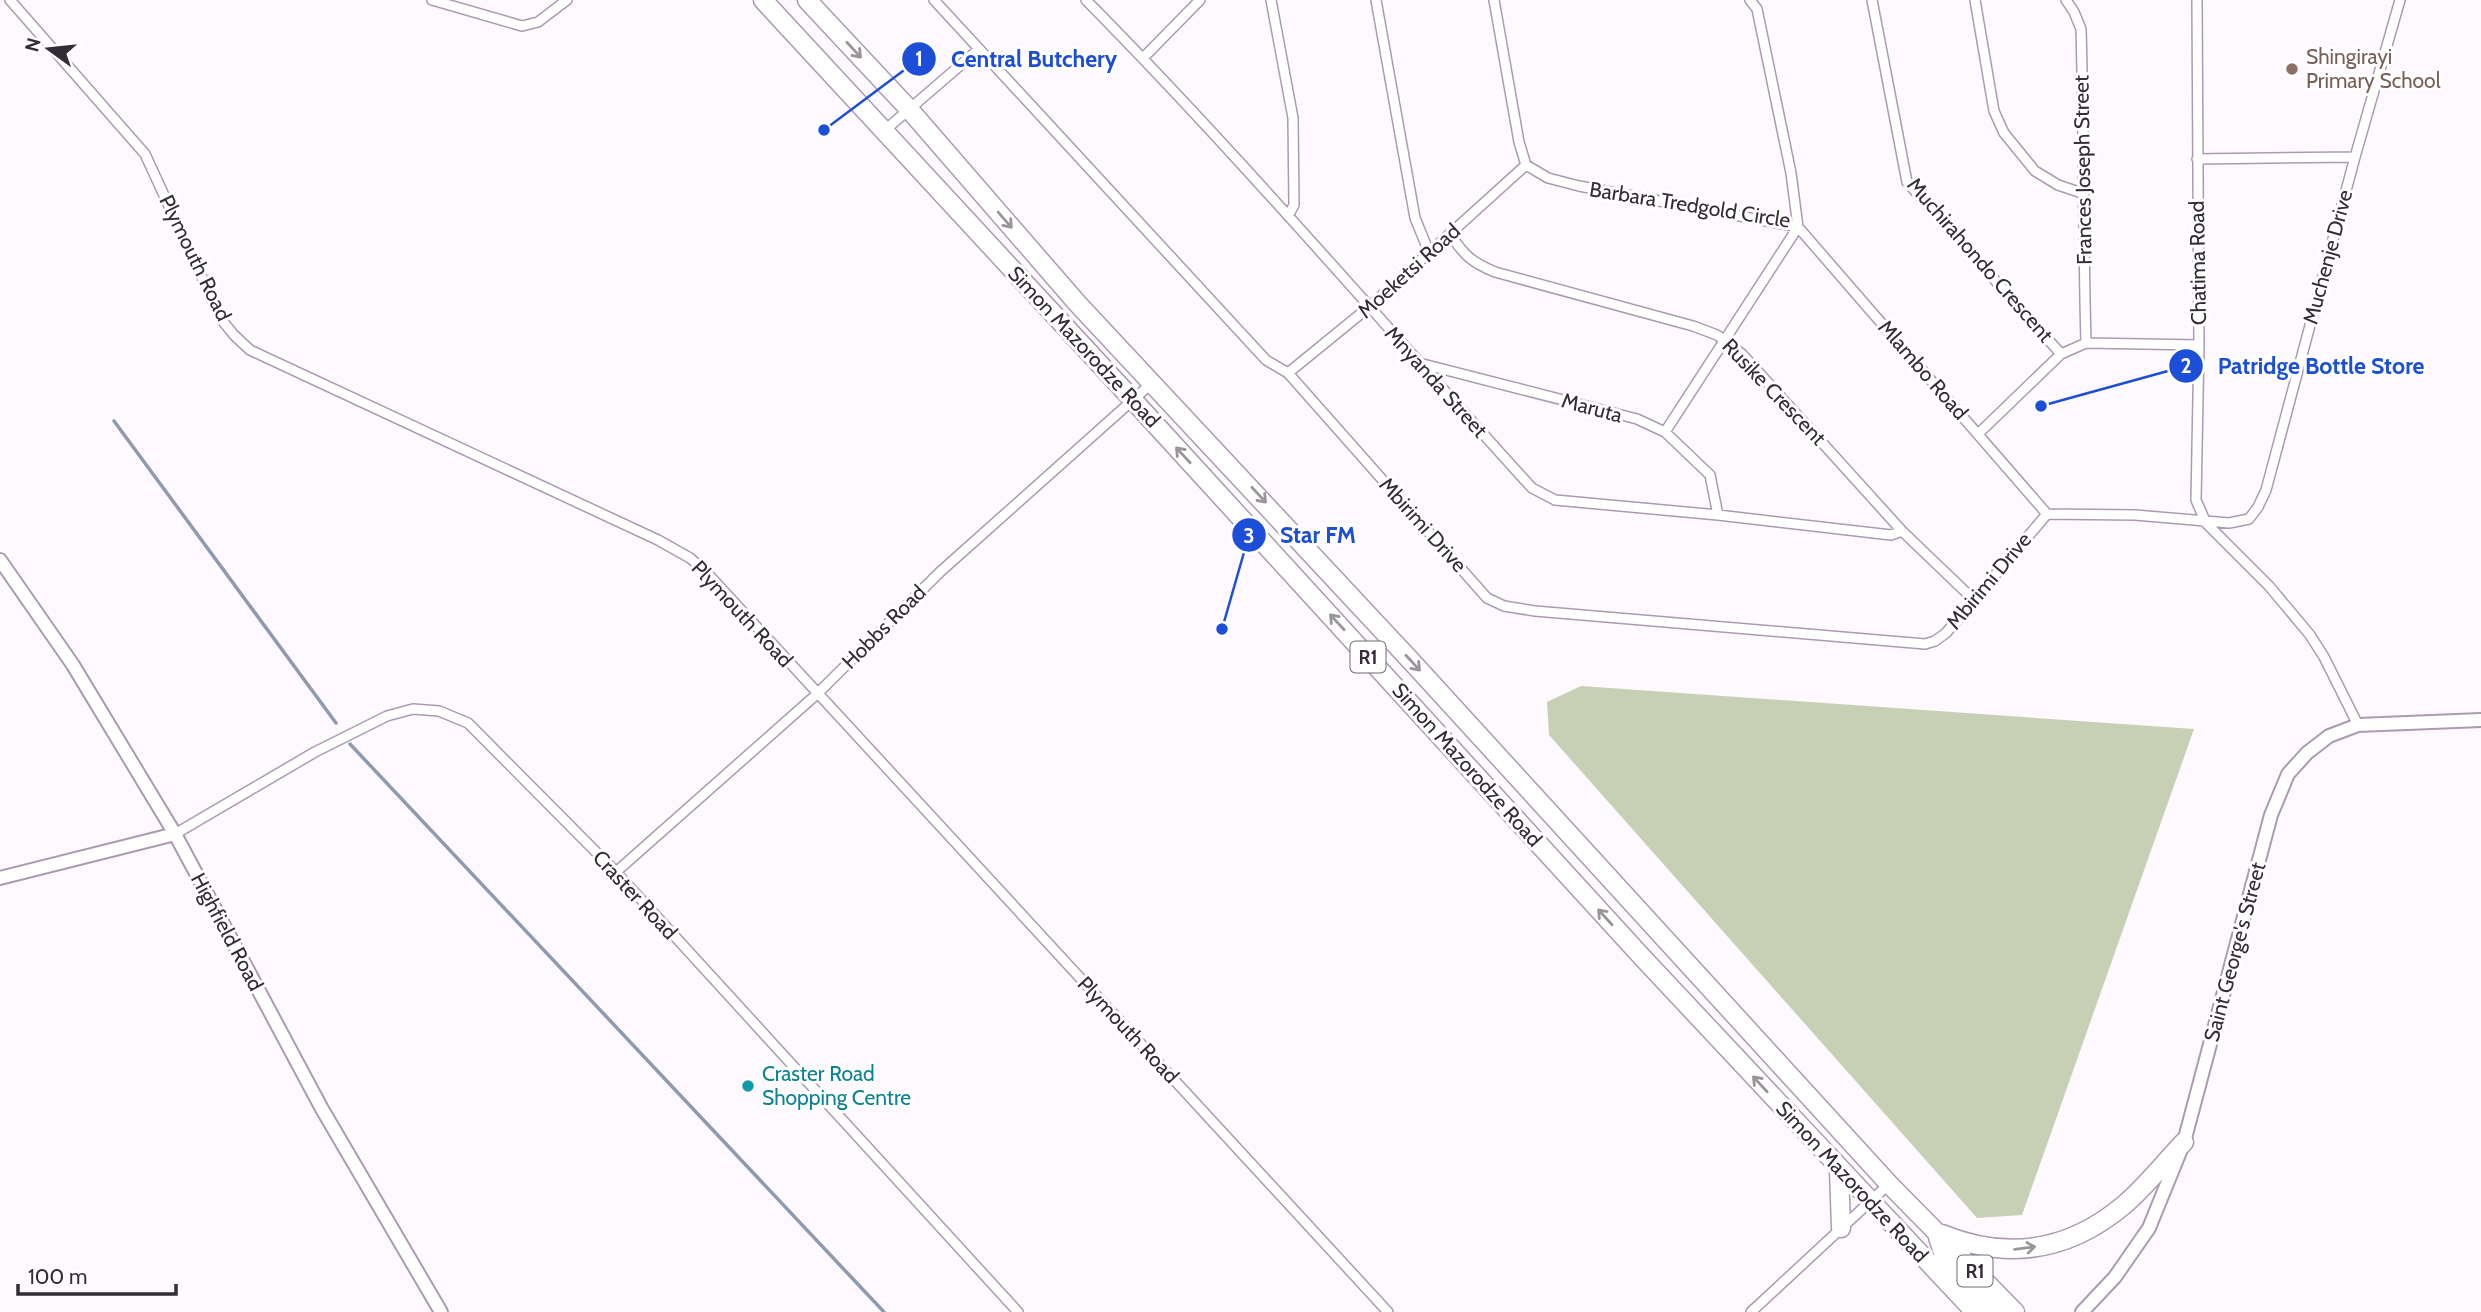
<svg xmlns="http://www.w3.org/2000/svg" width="2481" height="1312" font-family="Cabin,sans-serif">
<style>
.green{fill:#c7d0b4}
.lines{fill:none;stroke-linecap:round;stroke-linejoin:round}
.stream{stroke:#8d9aaf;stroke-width:3.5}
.street-casing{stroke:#ac9ab3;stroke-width:12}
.secondary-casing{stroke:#ac9ab3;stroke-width:16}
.highway-casing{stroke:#ac9ab3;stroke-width:21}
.street{stroke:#fff;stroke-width:9}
.secondary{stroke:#fff;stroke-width:12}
.highway{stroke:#fff;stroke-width:18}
.oneway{stroke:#99959a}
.education-dot{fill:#8d6e63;stroke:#fff;stroke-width:2.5}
.culture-dot{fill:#0f9aa8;stroke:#fff;stroke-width:2.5}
.labels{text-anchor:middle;stroke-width:6;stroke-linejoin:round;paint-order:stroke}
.shield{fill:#fff;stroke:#706b72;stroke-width:2}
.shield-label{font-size:19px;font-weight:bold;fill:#332b36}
.education-label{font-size:21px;fill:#785e54;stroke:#fff;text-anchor:start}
.street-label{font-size:21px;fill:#332b36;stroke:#fff}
.culture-label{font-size:21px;fill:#0d838f;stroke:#fff;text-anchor:start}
.leader{fill:none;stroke:#1d4ed8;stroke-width:2.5}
.callout-dot{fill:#1d4ed8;stroke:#fff;stroke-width:2.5}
.mark-label{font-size:21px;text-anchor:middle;font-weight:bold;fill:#fff}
.callout-label{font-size:23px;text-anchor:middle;font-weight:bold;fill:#1d4ed8;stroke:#fff;stroke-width:6;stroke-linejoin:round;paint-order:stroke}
</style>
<rect width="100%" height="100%" fill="#fdf9fe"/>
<!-- green -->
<path class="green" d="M1581,686L2194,729L2022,1215L1977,1218L1549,735L1547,702Z"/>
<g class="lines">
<!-- stream -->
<path class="stream" d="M114,421L336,723
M350,744L884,1312"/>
<defs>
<path id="street" d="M10,0L145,154L221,319L234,335L250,350L658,540L690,558L708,574L1388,1312
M432,0L522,26L538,22L567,0
M934,0L1266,360L1288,373L1487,598L1504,606L1535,611L1925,644L1935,641L1946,633L2047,514
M1086,0C1241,157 1384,325 1532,488L1555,500L1718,515L1891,535L1902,531
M1271,0L1293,118L1294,205L1288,216
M1376,0L1415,218L1429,252
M1494,0L1519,142L1526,165L1548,178L1579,186L1798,227L1791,173L1757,9L1750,0
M1872,0L1907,182L2061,354
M1975,0L1994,111L2004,133L2035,171L2058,185L2082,193
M2066,0L2074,12L2081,29C2084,134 2083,238 2086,343
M2197,0L2199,345L2196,500L2206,523L2269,586L2310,635L2324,657L2358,725
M1143,58L1200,0
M884,131L978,50
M2197,159L2355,157
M1450,234C1464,255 1471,262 1495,272L1693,326L1717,335L1742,354L1902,531L1974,600
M1419,363L1637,419L1665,432L1710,475L1718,515
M1288,373L1369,307L1526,165
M1665,432L1798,227L2047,514
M1978,434L2061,354L2086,343L2199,345
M2047,514L2135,515L2229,523L2249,519L2258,507L2266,490L2355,157L2400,0
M175,834L315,752L387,716L413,709L439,711L468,723L616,872L1018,1312
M616,872L817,694L940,572L1153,382
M1751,1312L1889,1184"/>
<path id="secondary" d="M0,560L73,665L175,834L322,1109L441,1312
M0,878L175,834
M2082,1312L2115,1277L2149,1228L2184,1142L2271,815L2288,774L2307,753L2329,736L2358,725L2481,720"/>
<path id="highway" d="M763,0L1133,400L1642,957L1975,1312
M807,0L908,108L1077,303L1412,662L1889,1184L2015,1312
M1839,1169L1841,1228
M1942,1234C2008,1261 2069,1251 2124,1205C2146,1186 2164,1163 2184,1142
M1938,1237L1945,1259L1994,1312"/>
</defs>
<!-- street casing -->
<use href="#street" class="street-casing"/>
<!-- secondary casing -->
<use href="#secondary" class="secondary-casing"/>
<!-- highway casing -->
<use href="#highway" class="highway-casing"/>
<!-- street -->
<use href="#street" class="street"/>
<!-- secondary -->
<use href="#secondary" class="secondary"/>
<!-- highway -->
<use href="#highway" class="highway"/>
</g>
<!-- one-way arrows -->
<defs><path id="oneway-shaft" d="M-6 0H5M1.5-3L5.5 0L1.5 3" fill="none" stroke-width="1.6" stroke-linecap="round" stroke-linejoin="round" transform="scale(1.75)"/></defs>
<g class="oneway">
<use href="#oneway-shaft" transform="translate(854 50) rotate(47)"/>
<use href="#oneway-shaft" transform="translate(1005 220) rotate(49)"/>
<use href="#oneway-shaft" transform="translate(1183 455) rotate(-133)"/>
<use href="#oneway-shaft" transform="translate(1259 495) rotate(47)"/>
<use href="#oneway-shaft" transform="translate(1337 622) rotate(-133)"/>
<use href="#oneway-shaft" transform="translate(1413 663) rotate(47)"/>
<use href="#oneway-shaft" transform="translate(1605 917) rotate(-132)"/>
<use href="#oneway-shaft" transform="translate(1760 1084) rotate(-133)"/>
<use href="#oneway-shaft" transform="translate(2025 1248) rotate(-7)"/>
</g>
<!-- markers -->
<circle class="education-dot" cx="2292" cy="69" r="7"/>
<circle class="culture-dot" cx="748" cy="1086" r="7"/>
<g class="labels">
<!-- shield labels -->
<g class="shield">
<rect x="1350.5" y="641.5" width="35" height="31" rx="5"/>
<rect x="1957.5" y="1255.5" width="35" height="31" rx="5"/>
</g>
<g class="shield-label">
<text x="1368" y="664">R1</text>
<text x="1975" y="1278">R1</text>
</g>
<!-- education labels -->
<g class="education-label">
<text x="2306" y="64">Shingirayi<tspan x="2306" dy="24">Primary School</tspan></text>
</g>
<!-- street labels -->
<g class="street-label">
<text transform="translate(2083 170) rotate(-91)" y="7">Frances Joseph Street</text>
<text transform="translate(1690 205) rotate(9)" y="7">Barbara Tredgold Circle</text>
<text transform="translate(2328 257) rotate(-75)" y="7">Muchenje Drive</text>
<text transform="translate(195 258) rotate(64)" y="7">Plymouth Road</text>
<text transform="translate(1980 260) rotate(49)" y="7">Muchirahondo Crescent</text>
<text transform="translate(2198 263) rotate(-91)" y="7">Chatima Road</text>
<text transform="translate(1409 271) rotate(-42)" y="7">Moeketsi Road</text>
<text transform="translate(1084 347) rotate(47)" y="7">Simon Mazorodze Road</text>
<text transform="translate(1923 370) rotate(49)" y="7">Mlambo Road</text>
<text transform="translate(1436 382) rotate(48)" y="7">Mnyanda Street</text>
<text transform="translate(1774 392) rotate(46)" y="7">Rusike Crescent</text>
<text transform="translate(1592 408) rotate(15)" y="7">Maruta</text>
<text transform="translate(1423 525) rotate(48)" y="7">Mbirimi Drive</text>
<text transform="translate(1989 581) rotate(-50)" y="7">Mbirimi Drive</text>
<text transform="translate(742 614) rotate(47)" y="7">Plymouth Road</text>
<text transform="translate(884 627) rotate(-45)" y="7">Hobbs Road</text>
<text transform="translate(1467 765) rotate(48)" y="7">Simon Mazorodze Road</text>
<text transform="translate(635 895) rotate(47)" y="7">Craster Road</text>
<text transform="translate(227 932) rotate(62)" y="7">Highfield Road</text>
<text transform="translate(2235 952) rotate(-75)" y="7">Saint George's Street</text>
<text transform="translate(1128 1030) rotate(47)" y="7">Plymouth Road</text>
<text transform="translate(1852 1182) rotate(47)" y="7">Simon Mazorodze Road</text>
</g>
<!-- culture labels -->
<g class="culture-label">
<text x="762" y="1081">Craster Road<tspan x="762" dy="24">Shopping Centre</tspan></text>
</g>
</g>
<!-- callouts -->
<path class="leader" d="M824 130L919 59M2041 406L2186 366M1222 629L1249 535"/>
<g class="callout-dot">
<circle cx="824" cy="130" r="7"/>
<circle cx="2041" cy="406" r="7"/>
<circle cx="1222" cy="629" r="7"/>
<circle cx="919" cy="59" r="18"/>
<circle cx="2186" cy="366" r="18"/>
<circle cx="1249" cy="535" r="18"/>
</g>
<g class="mark-label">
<text x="919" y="66">1</text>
<text x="2186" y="373">2</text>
<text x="1249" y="543">3</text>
</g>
<g class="callout-label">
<text x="1034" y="67">Central Butchery</text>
<text x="2321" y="374">Patridge Bottle Store</text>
<text x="1318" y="543">Star FM</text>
</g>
<!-- north arrow -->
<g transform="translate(49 49) rotate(285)" stroke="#ffffff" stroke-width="5" paint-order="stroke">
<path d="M0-5L12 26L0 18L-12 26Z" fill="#332b36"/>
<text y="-10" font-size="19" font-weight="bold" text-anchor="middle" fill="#332b36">N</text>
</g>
<!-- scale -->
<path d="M18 1284v10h158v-10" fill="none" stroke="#332b36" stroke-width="3.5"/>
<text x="28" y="1284" font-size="21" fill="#332b36" stroke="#ffffff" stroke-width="5" paint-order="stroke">100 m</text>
</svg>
